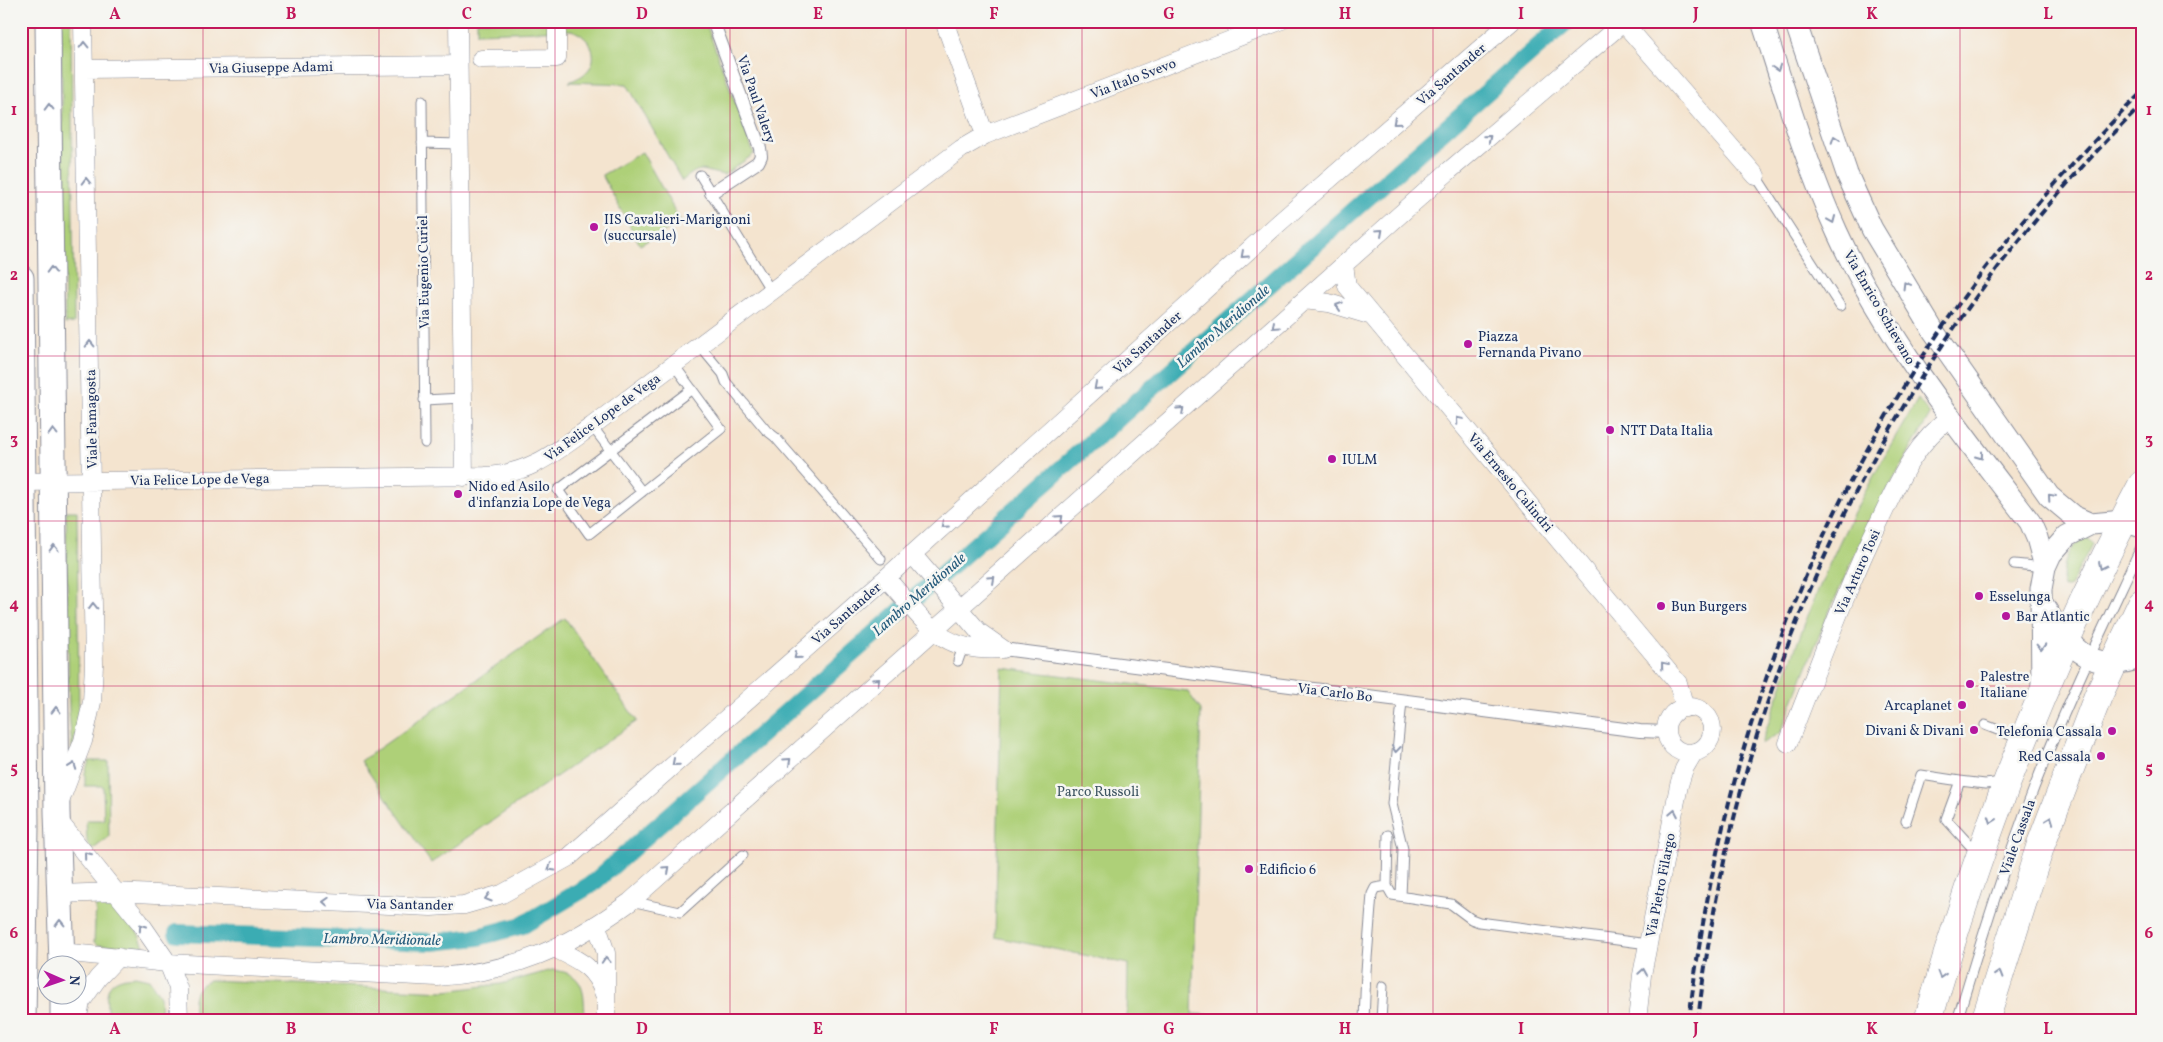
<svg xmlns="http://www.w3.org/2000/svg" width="2163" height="1042" font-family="Vollkorn,serif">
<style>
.green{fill:#aed078;stroke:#64806b}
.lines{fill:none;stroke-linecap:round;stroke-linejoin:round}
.canal{stroke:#3bacb3;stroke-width:18}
.service-casing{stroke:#888a96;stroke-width:11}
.pedestrian-casing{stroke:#888a96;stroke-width:14}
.minor-casing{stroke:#888a96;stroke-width:19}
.tertiary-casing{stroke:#888a96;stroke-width:23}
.secondary-casing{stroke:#888a96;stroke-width:27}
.primary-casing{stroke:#888a96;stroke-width:29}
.service{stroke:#fff;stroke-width:9}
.pedestrian{stroke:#fff;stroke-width:12}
.minor{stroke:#fff;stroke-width:18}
.tertiary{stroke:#fff;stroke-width:21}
.secondary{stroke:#fff;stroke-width:25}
.primary{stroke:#fff;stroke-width:28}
.rail{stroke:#1b2f5e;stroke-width:4;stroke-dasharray:8 4;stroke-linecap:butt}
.oneway{stroke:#8d97ae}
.grid{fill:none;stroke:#c2185b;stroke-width:1;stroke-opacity:0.55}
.poi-dot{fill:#b5179e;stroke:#f6f6f2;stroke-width:2}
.labels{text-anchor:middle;stroke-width:5;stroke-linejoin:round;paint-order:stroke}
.street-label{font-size:14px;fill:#1b2f5e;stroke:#f6f6f2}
.poi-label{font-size:14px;fill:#1b2f5e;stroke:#f6f6f2;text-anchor:start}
.park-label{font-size:14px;fill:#405764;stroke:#f6f6f2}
.water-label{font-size:15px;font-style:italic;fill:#265b7c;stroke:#f6f6f2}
.neatline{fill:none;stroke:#c2185b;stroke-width:2}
.grid-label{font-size:16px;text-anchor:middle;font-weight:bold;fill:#c2185b}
</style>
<rect width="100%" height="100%" fill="#f6f6f2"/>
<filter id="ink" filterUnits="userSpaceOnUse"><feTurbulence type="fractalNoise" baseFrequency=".02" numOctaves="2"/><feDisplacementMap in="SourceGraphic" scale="10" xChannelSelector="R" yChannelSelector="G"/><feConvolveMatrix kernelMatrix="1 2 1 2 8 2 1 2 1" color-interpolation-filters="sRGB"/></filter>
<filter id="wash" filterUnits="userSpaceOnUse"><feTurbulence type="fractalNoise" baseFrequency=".0096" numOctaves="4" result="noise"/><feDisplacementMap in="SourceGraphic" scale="20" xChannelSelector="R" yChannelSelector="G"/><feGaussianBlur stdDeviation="1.12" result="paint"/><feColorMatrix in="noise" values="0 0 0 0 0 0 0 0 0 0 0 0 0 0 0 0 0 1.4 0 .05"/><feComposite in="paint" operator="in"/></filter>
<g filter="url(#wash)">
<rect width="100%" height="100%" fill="#f4e4cf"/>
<!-- green -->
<path class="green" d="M61,21H71L74,323L65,324Z
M477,21H705L754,154L724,175C700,171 702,164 682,181L627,84L569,82C573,80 579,78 583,75C603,60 591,36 571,30L477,33Z
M642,152L681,222L640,245L602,175Z
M1918,399L1930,415L1891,484L1856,553L1825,621L1781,732L1761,744C1786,675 1809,605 1841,539C1864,491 1891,445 1918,399Z
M66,511H77L79,723L72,750L69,711Z
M2086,537L2092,544L2070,586L2063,588C2063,564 2064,550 2086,537Z
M565,618L637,721L431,863L361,761Z
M1002,668L1187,691L1201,710L1192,1014L1371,1021H1127L1128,964L995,937Z
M89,761H108L109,837L92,850L87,842L86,820H104L103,786H85V773Z
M96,903L112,905L138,933L144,946L98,945L94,942Z
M552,970C586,973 584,992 585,1021H194C194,1001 190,990 209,980L445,991L501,984Z
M135,976L149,979L160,996L161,1021H108C106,994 102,978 135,976Z"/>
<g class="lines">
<!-- canal -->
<path class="canal" d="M177,933L433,942L478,937L523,925L592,884L1567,21"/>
</g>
</g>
<g filter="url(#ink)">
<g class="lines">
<defs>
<path id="service" d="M422,101L425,443
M422,143L459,144
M700,175L771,291
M1756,176L1840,306
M699,345L723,374L726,382L766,430L775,437L881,559
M674,365L721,429L589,534L558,490L692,389
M424,400L463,398
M592,426L642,492
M2014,564L2044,567
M958,661L963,647
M1985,725L2021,739
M1906,821L1921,775L1960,781
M1388,835L1387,886L1392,895L1451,904L1471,919L1479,922L1648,944
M1977,853L1946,819L1960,781L1985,784L2003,782
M1401,896L1403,849L1392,804L1402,701
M631,901L680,912L743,855
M1364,1021L1366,971L1372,894L1375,888L1387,886
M1381,1021L1383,986
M1957,1021C1986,923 2017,825 2057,731C2083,668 2113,607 2142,545"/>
<path id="pedestrian" d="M711,193L758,162L761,156L760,148L713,21
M1003,649L1640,731L1667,732"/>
<path id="minor" d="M458,21L464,477
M944,21L985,135
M1622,21L1756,176
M481,59L557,58V30
M84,69L458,65
M1344,265L1347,286L1678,683L1685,708
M1304,300L1329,303L1372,316
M21,482L485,476C531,474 557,451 592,426L961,149L985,135L1280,21
M912,554L979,632L1003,649
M886,578C925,620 938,654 1003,649
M1666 730a23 23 0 1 1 46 0a23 23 0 1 1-46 0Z
M1788,743C1818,668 1845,591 1881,518C1899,480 1916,442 1952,416
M61,799L83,741L92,702L94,665L83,21
M57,819L139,921L168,963L178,988L179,1021
M60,894L114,892L431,907L464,905L502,894L569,857L886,578L1280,222L1512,21
M597,926L606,953V1021
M556,949C580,961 595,967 604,994
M61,952L168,963L437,977C517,971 566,948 630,902L1450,170L1625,21
M77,1021L81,1002L98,978L118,957
M1637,1021L1642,975L1679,785L1684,769L1694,752"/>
<path id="tertiary" d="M1762,21C1785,92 1806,164 1837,232C1885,337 1960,431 2030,522L2037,538L2045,567
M1795,21L1847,174L1872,229L1934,332L2049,496L2073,516L2091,524
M2041,601C2065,642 2089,678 2142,657
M2042,691L2041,589L2045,567L2051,554L2067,536L2091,524L2123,521L2142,527"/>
<path id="secondary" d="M48,21L57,812L62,964
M21,278L26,826L23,1021
M63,994V1021"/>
<path id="primary" d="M1928,1021C1980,835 2052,655 2142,485
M1985,1021L2041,844L2098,696L2142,603"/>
</defs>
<!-- service casing -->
<use href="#service" class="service-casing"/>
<!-- pedestrian casing -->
<use href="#pedestrian" class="pedestrian-casing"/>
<!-- minor casing -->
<use href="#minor" class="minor-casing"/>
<!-- tertiary casing -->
<use href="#tertiary" class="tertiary-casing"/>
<!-- secondary casing -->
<use href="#secondary" class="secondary-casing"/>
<!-- primary casing -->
<use href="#primary" class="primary-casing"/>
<!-- service -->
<use href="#service" class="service"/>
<!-- pedestrian -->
<use href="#pedestrian" class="pedestrian"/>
<!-- minor -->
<use href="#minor" class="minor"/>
<!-- tertiary -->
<use href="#tertiary" class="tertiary"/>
<!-- secondary -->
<use href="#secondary" class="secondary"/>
<!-- primary -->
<use href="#primary" class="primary"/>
<!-- rail -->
<path class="rail" d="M1689,1021C1719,755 1814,498 1974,283C2025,215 2082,152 2142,92
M1698,1021C1737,670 1889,353 2142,105"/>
</g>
<!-- one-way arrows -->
<defs><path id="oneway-chevron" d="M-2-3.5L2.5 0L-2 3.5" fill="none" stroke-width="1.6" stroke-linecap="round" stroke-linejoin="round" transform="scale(1.25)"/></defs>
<g class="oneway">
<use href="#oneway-chevron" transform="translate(84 45) rotate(-91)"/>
<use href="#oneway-chevron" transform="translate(1777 68) rotate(72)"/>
<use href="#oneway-chevron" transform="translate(49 107) rotate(-91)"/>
<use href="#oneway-chevron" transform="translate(1396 122) rotate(139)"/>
<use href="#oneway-chevron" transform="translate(1488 138) rotate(-40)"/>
<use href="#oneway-chevron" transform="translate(1835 139) rotate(-109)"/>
<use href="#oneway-chevron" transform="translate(86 181) rotate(-91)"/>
<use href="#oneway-chevron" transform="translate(1832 220) rotate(67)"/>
<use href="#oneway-chevron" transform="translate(1380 232) rotate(-42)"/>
<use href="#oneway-chevron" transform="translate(1244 255) rotate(138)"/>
<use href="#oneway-chevron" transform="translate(51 270) rotate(-91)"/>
<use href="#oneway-chevron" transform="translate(1906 285) rotate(-121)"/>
<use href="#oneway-chevron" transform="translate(1339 306) rotate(-162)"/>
<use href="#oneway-chevron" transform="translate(1275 326) rotate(138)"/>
<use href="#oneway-chevron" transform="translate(90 344) rotate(-91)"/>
<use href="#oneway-chevron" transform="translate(1097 387) rotate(138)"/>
<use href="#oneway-chevron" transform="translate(1181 410) rotate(-42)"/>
<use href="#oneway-chevron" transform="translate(1459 420) rotate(-130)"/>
<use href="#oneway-chevron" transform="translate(53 432) rotate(-91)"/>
<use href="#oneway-chevron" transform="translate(1980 456) rotate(54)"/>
<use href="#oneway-chevron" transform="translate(2051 497) rotate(-131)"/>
<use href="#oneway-chevron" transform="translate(1060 518) rotate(-42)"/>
<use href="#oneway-chevron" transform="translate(944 525) rotate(138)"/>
<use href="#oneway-chevron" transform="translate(54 548) rotate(-91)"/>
<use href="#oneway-chevron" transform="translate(2102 566) rotate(115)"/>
<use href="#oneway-chevron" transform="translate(992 579) rotate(-42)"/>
<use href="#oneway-chevron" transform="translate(93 606) rotate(-91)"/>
<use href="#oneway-chevron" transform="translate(2041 647) rotate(88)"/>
<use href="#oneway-chevron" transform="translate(797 656) rotate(139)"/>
<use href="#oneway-chevron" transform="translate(1664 665) rotate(-130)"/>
<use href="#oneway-chevron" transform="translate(877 681) rotate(-42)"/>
<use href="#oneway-chevron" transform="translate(56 710) rotate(-91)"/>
<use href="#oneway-chevron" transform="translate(1396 749) rotate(96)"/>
<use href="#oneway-chevron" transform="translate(788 761) rotate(-42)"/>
<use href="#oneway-chevron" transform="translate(675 763) rotate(139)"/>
<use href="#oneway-chevron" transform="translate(73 766) rotate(-70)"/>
<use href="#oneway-chevron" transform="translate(1674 813) rotate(-79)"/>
<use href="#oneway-chevron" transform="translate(1992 820) rotate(110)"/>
<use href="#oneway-chevron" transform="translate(2050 820) rotate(-69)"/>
<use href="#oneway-chevron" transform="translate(87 855) rotate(-129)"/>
<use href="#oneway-chevron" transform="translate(551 868) rotate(150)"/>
<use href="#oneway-chevron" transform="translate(667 869) rotate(-42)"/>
<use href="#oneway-chevron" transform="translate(488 898) rotate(163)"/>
<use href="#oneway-chevron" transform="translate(326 902) rotate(-177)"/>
<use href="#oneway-chevron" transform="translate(60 923) rotate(-91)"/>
<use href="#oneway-chevron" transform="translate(142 927) rotate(-125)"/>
<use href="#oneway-chevron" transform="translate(606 960) rotate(-94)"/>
<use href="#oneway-chevron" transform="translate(1643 972) rotate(-81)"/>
<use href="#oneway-chevron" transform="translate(1999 974) rotate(-73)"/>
<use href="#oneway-chevron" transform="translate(1941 975) rotate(107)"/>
</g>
</g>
<!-- grid -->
<path class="grid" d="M203,21V1021M379,21V1021M555,21V1021M730,21V1021M906,21V1021M1082,21V1021M1257,21V1021M1433,21V1021M1608,21V1021M1784,21V1021M1960,21V1021M21,192H2142M21,356H2142M21,521H2142M21,686H2142M21,850H2142"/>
<!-- markers -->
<g class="poi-dot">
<circle cx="594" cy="227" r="5"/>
<circle cx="1468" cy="344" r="5"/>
<circle cx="1610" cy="430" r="5"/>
<circle cx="1332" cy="459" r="5"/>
<circle cx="458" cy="494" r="5"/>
<circle cx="1979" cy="596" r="5"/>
<circle cx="1661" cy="606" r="5"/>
<circle cx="2006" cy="616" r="5"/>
<circle cx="1970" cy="684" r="5"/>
<circle cx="1962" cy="705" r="5"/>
<circle cx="1974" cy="730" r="5"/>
<circle cx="2112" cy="731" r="5"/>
<circle cx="2101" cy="756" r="5"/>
<circle cx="1249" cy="869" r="5"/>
</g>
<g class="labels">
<!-- street labels -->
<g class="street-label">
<text transform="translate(271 67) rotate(-1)" y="5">Via Giuseppe Adami</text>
<text transform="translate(1451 74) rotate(-41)" y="5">Via Santander</text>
<text transform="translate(1133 78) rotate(-21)" y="5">Via Italo Svevo</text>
<text transform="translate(757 99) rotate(71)" y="5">Via Paul Valery</text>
<text transform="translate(423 272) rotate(-91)" y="5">Via Eugenio Curiel</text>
<text transform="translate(1880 307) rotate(60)" y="5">Via Enrico Schievano</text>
<text transform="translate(1147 342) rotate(-42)" y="5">Via Santander</text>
<text transform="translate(602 417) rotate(-36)" y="5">Via Felice Lope de Vega</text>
<text transform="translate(91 419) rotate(-91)" y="5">Viale Famagosta</text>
<text transform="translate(200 479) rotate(-1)" y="5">Via Felice Lope de Vega</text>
<text transform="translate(1511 482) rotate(50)" y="5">Via Ernesto Calindri</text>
<text transform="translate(1857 572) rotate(-66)" y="5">Via Arturo Tosi</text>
<text transform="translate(846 613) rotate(-41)" y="5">Via Santander</text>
<text transform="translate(1335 692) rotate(7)" y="5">Via Carlo Bo</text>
<text transform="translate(2017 837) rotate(-70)" y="5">Viale Cassala</text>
<text transform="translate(1660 885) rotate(-79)" y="5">Via Pietro Filargo</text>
<text transform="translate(410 904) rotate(1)" y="5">Via Santander</text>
</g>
<!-- poi labels -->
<g class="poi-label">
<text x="604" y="224">IIS Cavalieri-Marignoni<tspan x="604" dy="16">(succursale)</tspan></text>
<text x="1478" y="341">Piazza<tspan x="1478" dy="16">Fernanda Pivano</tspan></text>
<text x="1620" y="435">NTT Data Italia</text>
<text x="1342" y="464">IULM</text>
<text x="468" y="491">Nido ed Asilo<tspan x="468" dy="16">d'infanzia Lope de Vega</tspan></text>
<text x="1989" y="601">Esselunga</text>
<text x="1671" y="611">Bun Burgers</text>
<text x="2016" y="621">Bar Atlantic</text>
<text x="1980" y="681">Palestre<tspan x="1980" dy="16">Italiane</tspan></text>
<text x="1952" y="710" text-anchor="end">Arcaplanet</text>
<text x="1964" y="735" text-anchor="end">Divani &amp; Divani</text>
<text x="2102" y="736" text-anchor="end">Telefonia Cassala</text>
<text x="2091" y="761" text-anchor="end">Red Cassala</text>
<text x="1259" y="874">Edificio 6</text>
</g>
<!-- park labels -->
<g class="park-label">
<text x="1098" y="796">Parco Russoli</text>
</g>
<!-- water labels -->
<g class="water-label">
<text transform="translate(1223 326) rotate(-41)" y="5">Lambro Meridionale</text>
<text transform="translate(919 594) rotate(-41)" y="5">Lambro Meridionale</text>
<text transform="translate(382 939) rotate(1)" y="5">Lambro Meridionale</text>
</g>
</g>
<!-- margin -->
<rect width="2163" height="1042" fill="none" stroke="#f6f6f2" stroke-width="55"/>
<!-- north arrow -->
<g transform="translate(62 980) rotate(92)"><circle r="24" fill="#f6f6f2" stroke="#9ea6b7"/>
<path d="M0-4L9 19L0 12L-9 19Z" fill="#b5179e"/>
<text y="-8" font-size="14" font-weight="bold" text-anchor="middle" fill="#1b2f5e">N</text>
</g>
<rect x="28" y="28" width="2108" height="986" class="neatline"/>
<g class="grid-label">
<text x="115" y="19">A</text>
<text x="291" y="19">B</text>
<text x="467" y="19">C</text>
<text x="642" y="19">D</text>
<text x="818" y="19">E</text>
<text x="994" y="19">F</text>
<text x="1169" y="19">G</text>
<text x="1345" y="19">H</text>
<text x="1521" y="19">I</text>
<text x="1696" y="19">J</text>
<text x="1872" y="19">K</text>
<text x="2048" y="19">L</text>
<text x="14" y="115">1</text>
<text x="2149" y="115">1</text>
<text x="14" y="280">2</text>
<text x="2149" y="280">2</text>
<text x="14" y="444">3</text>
<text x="2149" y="444">3</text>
<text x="14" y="609">4</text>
<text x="2149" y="609">4</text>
<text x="14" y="773">5</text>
<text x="2149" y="773">5</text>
<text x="14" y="938">6</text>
<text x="2149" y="938">6</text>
<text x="115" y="1034">A</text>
<text x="291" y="1034">B</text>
<text x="467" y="1034">C</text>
<text x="642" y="1034">D</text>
<text x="818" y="1034">E</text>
<text x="994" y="1034">F</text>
<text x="1169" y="1034">G</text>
<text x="1345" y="1034">H</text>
<text x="1521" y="1034">I</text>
<text x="1696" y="1034">J</text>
<text x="1872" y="1034">K</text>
<text x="2048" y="1034">L</text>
</g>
</svg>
